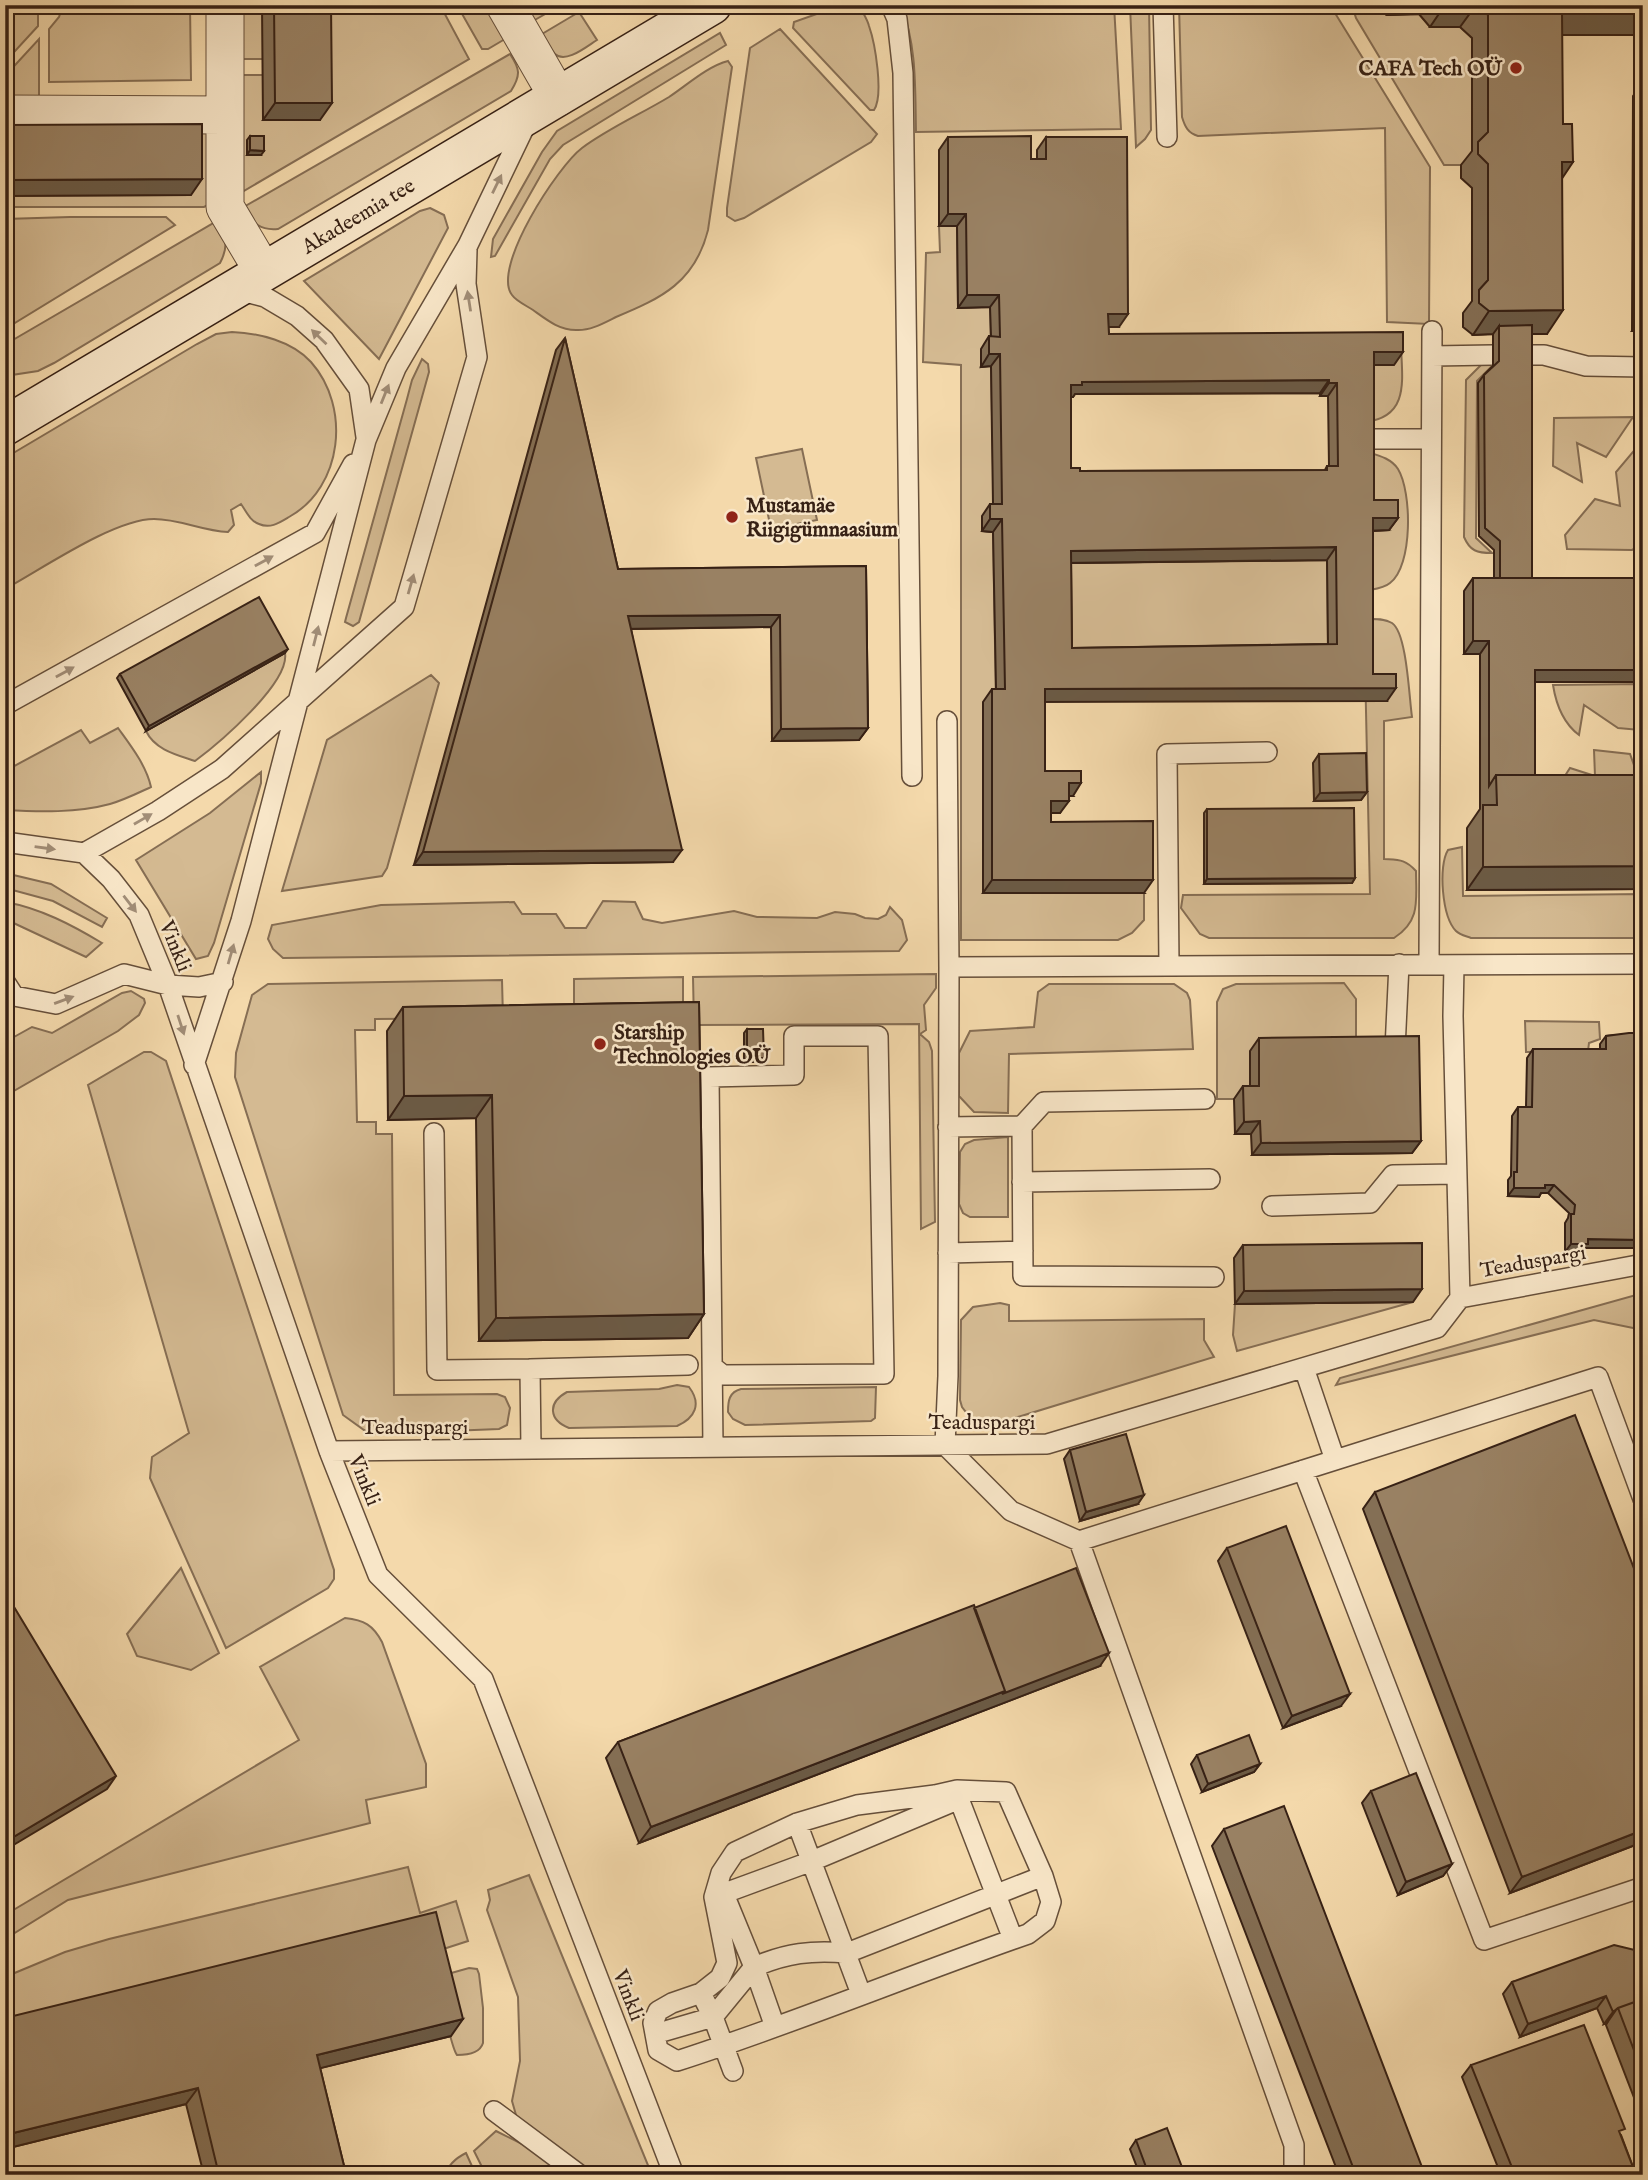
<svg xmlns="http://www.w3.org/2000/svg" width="1648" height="2180" font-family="'IM FELL English',serif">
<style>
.green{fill:#d4ba92;stroke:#866e54;stroke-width:2}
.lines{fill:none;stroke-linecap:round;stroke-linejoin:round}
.lane-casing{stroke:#664f3a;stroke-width:22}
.street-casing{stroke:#664f3a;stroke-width:39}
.secondary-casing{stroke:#372115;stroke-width:41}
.lane{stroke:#f8e6c8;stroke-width:19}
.street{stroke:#f8e6c8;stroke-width:37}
.secondary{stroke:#f8e6c8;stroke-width:38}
.wall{fill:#846f55;stroke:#372115;stroke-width:2;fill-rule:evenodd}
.shaded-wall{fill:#6b5a45;stroke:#372115;stroke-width:2}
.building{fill:#998163;stroke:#372115;stroke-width:2;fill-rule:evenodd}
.oneway{fill:#a18d77}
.poi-dot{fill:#8f2418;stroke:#f8e6c8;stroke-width:2.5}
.labels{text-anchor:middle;stroke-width:5;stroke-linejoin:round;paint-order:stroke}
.poi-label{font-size:21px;font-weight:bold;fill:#372115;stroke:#f8e6c8;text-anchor:start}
.street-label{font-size:21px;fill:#372115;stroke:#f8e6c8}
</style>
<rect width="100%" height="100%" fill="#f4d9ab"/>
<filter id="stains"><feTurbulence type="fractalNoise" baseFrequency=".00286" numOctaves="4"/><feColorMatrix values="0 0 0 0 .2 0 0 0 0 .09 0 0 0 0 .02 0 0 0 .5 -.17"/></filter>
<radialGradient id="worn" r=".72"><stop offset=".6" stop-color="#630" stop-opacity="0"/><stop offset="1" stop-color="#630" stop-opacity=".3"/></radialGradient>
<!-- green -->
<path class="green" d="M5,5H38V26L5,62Z
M63,5H190L191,80L49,82V29L59,17Z
M235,5H263V59H236Z
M320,5H440L469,59L242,192L235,75H263Z
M457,5H486L505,39L488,49H482Z
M524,5H561L533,21Z
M842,5H859C862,12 867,18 869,26C875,43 884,95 874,110H870L793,28L794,22Z
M901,5H1114L1121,129L916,132C915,88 917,46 901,5Z
M1130,5H1149L1151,130L1145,139L1136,147Z
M1179,5H1330L1430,167L1429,324L1387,322L1385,128L1198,136C1188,133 1185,127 1182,117Z
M1352,5H1379L1419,14L1430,27H1460L1472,38V155L1461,165H1444L1356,18Z
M579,12L597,40C587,46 566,64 555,54C550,49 546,40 542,34Z
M780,29L877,134L871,142L744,218L735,221L727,216V208L750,48Z
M720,33L726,45L563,145L550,159L495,256L491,257L493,239L542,152L557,131Z
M39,39V104H5V76Z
M510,54C520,69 521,75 511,91L278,229C259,231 253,222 242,208Z
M728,61L732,67L708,230C695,282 662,298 616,317C604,323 590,331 576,330C559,330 547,320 533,310C527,306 516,301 512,295C491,268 558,166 582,148C609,128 641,114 669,97C687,85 708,66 728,61Z
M208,132L214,202L204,207H5V196L190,195L149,141Z
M430,208L444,215L448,228L379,359L304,281L420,211Z
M70,217H166L175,225L5,329V219Z
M217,221C226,238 229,246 220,263L54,363L38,371L5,376L6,344Z
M939,226H957L958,307H990L991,349L981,366H991L994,517H982V531L993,532L996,702L983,892L1144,893V920L1132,933L1118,940H961V365L923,362L926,253L940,252Z
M232,332C259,333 292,341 311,362C351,407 343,487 289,517C279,523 270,529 259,524C250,521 246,511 241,504L231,510L234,525L228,532C202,531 180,519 154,519C114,519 42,569 5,589V458L197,344L216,334Z
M1401,346C1402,379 1410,417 1365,422V365Z
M422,359L428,364L429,372L359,622L353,626L345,622L346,618L407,399L412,380Z
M1481,365H1493L1477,381L1476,538L1492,553C1477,553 1470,551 1464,537L1466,380Z
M1633,417L1606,457L1577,443L1582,482L1553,466L1554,418Z
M1643,440V544L1632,550L1567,549L1565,535L1595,499L1620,506L1616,472Z
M802,449L817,520L771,529L756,458Z
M1365,451C1377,455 1391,458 1398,469C1412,492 1413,566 1390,583C1383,589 1373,589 1364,591V531L1389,530L1365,513Z
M1327,560L1328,657L1063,661L1062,563Z
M1364,619C1373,619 1384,618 1392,623C1407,633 1409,697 1412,717L1384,721V859C1399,860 1405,859 1416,871C1416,900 1421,921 1394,938H1209L1200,934L1181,908L1183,895L1370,894Z
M285,653C290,683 218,744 195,761C177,755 155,750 146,731Z
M431,675L439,683L387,868L382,876L282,891L327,740Z
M1643,684V726L1640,730L1618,728L1584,705L1579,735C1563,723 1556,704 1553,685Z
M118,728C131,746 146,765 151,787C138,793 124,800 110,804C77,813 39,812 5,810V771L81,730L90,743Z
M1594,750L1630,754L1639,779L1552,796L1570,768L1595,776Z
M261,772V783L214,943L208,956L196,959L136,860L210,813Z
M1462,847L1463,896L1643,894V938H1471C1466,936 1460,935 1456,931C1442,917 1438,866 1448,850Z
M5,873L51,884L107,918L102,927L53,901L5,888Z
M603,901L635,902L643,919L662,923L734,911L757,917L817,918L835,912L855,914L865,918L878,919L886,915L890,907L902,920L907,940L899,951L283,958L273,949L268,939L272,925L381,905L514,902L522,914H556L565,928H586Z
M5,902C40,908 72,925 102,943L86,957L5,919Z
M936,974V988L924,1005L926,1030L920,1034L929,1042L932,1051L935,1222L921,1229L919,1024L694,1025L693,977Z
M683,977V1016H574V979Z
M502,980L503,1018L375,1019V1030H355L357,1122H376V1134H392L394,1395L497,1394L505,1397L510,1408L507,1425L499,1429L375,1434L364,1430L343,1415L235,1077L236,1053L252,995L268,984Z
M1344,983L1356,999V1049L1251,1099H1217V1002L1223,989L1236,984Z
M1049,984H1174L1187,993L1190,1000L1193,1049L1009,1054L1008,1113L974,1112L959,1096V1053L970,1031L1034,1027L1038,992Z
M131,991L144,999L145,1003L139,1015L118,1031L5,1096V1042L32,1027L52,1033L122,993Z
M1525,1021L1599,1022L1600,1039L1589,1043L1588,1051L1526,1052Z
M144,1052H151L166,1061L334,1570V1579L328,1588L226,1648L150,1478L152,1457L189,1433L88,1085Z
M1008,1137V1217H970L963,1213L959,1204L960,1152L965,1144L974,1140Z
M1643,1293V1330L1594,1320L1336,1385L1340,1378Z
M1413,1302L1237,1351L1233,1335L1235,1304Z
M1000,1303L1009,1305V1321L1204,1319V1340L1214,1357L992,1425H976L962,1407L960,1400L961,1320L973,1307Z
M677,1385L689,1387C702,1404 695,1418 677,1426L569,1428C549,1420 547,1403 567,1392L659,1389Z
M876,1387L875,1418L871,1421L745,1425L733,1419L728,1412C728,1401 729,1392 741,1389Z
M181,1568L219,1653L191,1670L137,1656L127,1634Z
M345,1618C364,1620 373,1625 382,1642L426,1764V1787L366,1800L370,1823L68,1900L5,1939V1915L299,1740L260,1667Z
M408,1867L420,1913L456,1901L468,1941L431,1953L5,2032V1977L65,1952L109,1939Z
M529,1875L652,2175H589L518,2122L512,2101L520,2061L518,1997L487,1910L490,1900L488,1890Z
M469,1968L477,1969L479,1974L483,2008V2043C480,2053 467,2055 457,2055C451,2048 440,1991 437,1977Z
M496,2131L536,2151L565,2175H486L474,2151Z
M466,2153L476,2175H446C448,2164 456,2158 466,2153Z"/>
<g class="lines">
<defs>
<path id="lane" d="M891,5L897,19L903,73L912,776
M1163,5L1167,137
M237,290L265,297L297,316L324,340L359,389L366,437
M1526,355H1544L1586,366L1643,367
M1432,356L1493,355
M1365,439H1431
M5,705L315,533L353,464
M947,721L949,967
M5,842L84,853L111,879L139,915L168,985L329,1451L378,1575L483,1679L674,2175
M84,853L158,811L222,769L404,607L477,357L466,284L467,250
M1429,964L1432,331
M1643,964L949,967L948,1376L945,1445L1011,1511L1079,1541L1598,1377L1643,1499
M1454,965L1453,1016L1460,1298
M1169,966L1167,754L1267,752
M5,982L14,996L56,1004L124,974L168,985L199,987L223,982
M1395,1049L1399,964
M194,1065L241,921L366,440L396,368L468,245L528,120
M1022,1126L1023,1276L1214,1277
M948,1127L1022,1126L1044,1102L1205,1099
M434,1133L437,1370L530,1369
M1022,1182L1210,1179
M1272,1206L1370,1203L1393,1175L1456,1174
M948,1253L1023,1251
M713,1367L723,1375L884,1374L878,1036H794V1075L709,1077L713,1447
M1304,1368L1335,1460
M531,1449L530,1369L688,1365
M329,1451L1047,1444L1437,1328L1460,1298L1643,1264
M1303,1470L1484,1940L1643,1887
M1079,1541L1294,2145V2175
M957,1790L1006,1792L1043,1876L1051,1902L1045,1921L1028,1934C910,1975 795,2023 677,2061L658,2050L653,2023L658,2011L672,2003L701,1993L720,1978L727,1963L714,1897L721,1873L735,1852L797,1823L857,1805L935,1795Z
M946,1797L959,1799L1013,1939
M797,1823L861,1994
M714,1897L812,1861L957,1800
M701,1993L713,2017L754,1967L724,1894
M775,2027L754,1967C787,1953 811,1950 847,1953L1043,1876
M655,2034L713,2017L733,2071
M494,2111L580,2175"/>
<path id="street" d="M505,5L558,97
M5,114L225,115V5
M225,115V207L263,271"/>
<g id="secondary">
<path id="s1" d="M5,426L712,5"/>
</g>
</defs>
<!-- lane casing -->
<use href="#lane" class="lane-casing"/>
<!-- street casing -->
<use href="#street" class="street-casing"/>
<!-- secondary casing -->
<use href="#secondary" class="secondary-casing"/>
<!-- lane -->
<use href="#lane" class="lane"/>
<!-- street -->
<use href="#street" class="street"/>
<!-- secondary -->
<use href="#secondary" class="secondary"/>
</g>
<!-- wall -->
<path class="wall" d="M262,5H331L320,120H263Z
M1379,5H1643V35H1562V178L1547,334H1532V578L1643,682H1535V775H1643V889L1467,890V828L1480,809V654H1464V591L1473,578H1494V550L1479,536L1478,383L1484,375L1493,366V334L1473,335L1463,327V313L1472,301V188L1461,178V165L1472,151V38L1460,27H1430L1419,14L1387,15Z
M1636,92H1643V331H1632L1633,96Z
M250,136L261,155H247V140Z
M948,137L1031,159H1037V150L1046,137L1119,327H1108L1109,334L1394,365H1374V500L1398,518L1389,530L1373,531V674L1387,701H1045V771L1073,796H1069L1060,813H1051V822L1144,893H983V702L992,689H996L993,532L982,531V516L990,504H993L991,366L981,367V349L989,336H991L990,307L958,308L957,226H939V150ZM1320,393V396H1328L1329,466H1327L1325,470L1080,471L1071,468V397H1073L1075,394ZM1327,560L1328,644L1072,648L1071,563Z
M565,338L618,569L866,566L868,728L859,740L772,741L771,627L631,629L673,862L414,865L556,350Z
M285,653L146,731L117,678L120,674Z
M1319,754L1367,792L1361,800L1314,801L1313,763Z
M1207,809L1355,878L1352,883L1204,884V813Z
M699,1002L704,1314L688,1338L479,1341L476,1118L388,1120L387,1031L403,1007Z
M747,1029L764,1058L761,1062H744V1033Z
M1643,1033V1248H1585L1582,1252H1565V1223L1568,1218L1569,1213L1548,1193H1541L1539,1197L1508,1196V1180L1511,1176L1512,1116L1518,1107H1526L1527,1058L1533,1049H1600V1044L1606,1036Z
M1259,1038L1421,1141L1412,1153L1252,1155L1251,1134H1235L1234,1099L1243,1086H1250V1051Z
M1243,1245L1413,1302L1235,1304L1234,1258Z
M1070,1450L1138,1504L1080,1521L1064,1459Z
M1375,1492L1643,1842L1510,1893L1363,1509Z
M1227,1548L1341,1706L1283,1728L1218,1561Z
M974,1608L1100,1666L639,1843L606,1758L618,1742Z
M1197,1755L1260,1764L1254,1772L1202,1792L1191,1764Z
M1371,1791L1452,1864L1443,1876L1398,1895L1362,1803Z
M1224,1829L1425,2175H1339L1212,1846Z
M1643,1952V2121L1606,2025L1607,2023L1604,2024L1597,2008L1520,2037L1503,1994L1512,1982Z
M5,2018L451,2036L320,2068L346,2174L368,2175H204L186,2104L5,2149Z
M1471,2065L1621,2135L1636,2175H1501L1462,2077Z
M1136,2140L1185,2175H1140L1130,2149Z"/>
<!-- shaded-wall -->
<path class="shaded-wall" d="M1394,5H1425L1419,14L1387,15Z
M1445,5H1476L1460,27H1430Z
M1562,12H1643V35H1545Z
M275,103H332L320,120H263Z
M250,150L264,151L261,155H247Z
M1562,162H1573L1557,186Z
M202,179L191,195L5,196V180Z
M948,214H966L957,226H939Z
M967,295H999L990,307L958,308Z
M1563,310L1547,334H1499V326L1493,334L1473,335L1489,311Z
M1108,314H1128L1119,327H1099Z
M1635,327H1643V331H1632Z
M1374,352H1403L1394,365H1365Z
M989,354H1000L991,366L981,367Z
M1329,380L1320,393L1075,394L1073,397H1062L1071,385L1082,382Z
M1329,383H1337L1328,396H1320Z
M1373,518H1398L1389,530L1364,531Z
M990,519H1002L993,532L982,531Z
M1336,547L1327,560L1062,563L1071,551Z
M780,615L771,627L620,629L628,616Z
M1473,641H1489L1480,654H1464Z
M288,649L285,653L146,731L149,726Z
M1535,670H1643V682H1527Z
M1396,688L1387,701L1037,702L1045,689Z
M868,728L859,740L772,741L781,729Z
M1069,783H1081L1073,796H1060Z
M1367,792L1361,800L1314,801L1320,793Z
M1051,801H1069L1060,813H1042Z
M682,850L673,862L414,865L423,852Z
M1643,866V889L1467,890L1483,867Z
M1355,878L1352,883L1204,884L1207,879Z
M992,880H1153L1144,893H983Z
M747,1058H764L761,1062H744Z
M492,1095L476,1118L388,1120L404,1096Z
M1260,1121L1251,1134H1235L1244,1122Z
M1421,1141L1412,1153L1252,1155L1261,1143Z
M1545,1185H1554L1548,1193H1541L1539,1197L1508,1196L1514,1188Z
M1588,1239L1643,1240V1248H1585L1582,1252H1565L1571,1244Z
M1422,1289L1413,1302L1235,1304L1244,1291Z
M704,1314L688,1338L479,1341L496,1318Z
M1144,1495L1138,1504L1080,1521L1086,1512Z
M1109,1653L1100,1666L639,1843L651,1827L1005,1691Z
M1350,1694L1341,1706L1283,1728L1292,1716Z
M1260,1764L1254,1772L1202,1792L1208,1784Z
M116,1776L107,1789L5,1850V1842Z
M1643,1830V1842L1510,1893L1522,1877Z
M1452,1864L1443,1876L1398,1895L1406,1882Z
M1606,1996L1597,2008L1520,2037L1528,2024Z
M1616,2010L1607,2023L1604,2024L1613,2012Z
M463,2019L451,2036L305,2072L317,2055Z
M198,2088L186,2104L5,2149V2135Z"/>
<!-- building -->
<path class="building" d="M274,5H331L332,103H275Z
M1478,5H1643V12H1562L1563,124H1572L1573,162H1562L1563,310L1489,311L1479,303V290L1488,280V164L1478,154V142L1488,132V15Z
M1636,92H1643V327H1635Z
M202,124V179L5,180V125Z
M250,136H264V151L250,150Z
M1031,136V159H1046V137H1127L1128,314H1108L1109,334L1403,332V352H1374V500H1398V518H1373V674H1396V688L1045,689V771H1081V783H1069V801H1051V822L1153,821V880H992V689H1005L1002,519H990V504H1002L1000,354H989V336L1000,337L999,295H967L966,214H948V137ZM1329,380V383H1337L1338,466H1327V470L1080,471V468H1071V385H1082V382ZM1336,547L1337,644L1072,648L1071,551Z
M1532,325V578H1500V541L1485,528L1484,375L1499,361V326Z
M565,338L618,569L866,566L868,728L781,729L780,615L628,616L682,850L423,852Z
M1473,578H1643V670H1535V775H1496L1489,786V641H1473Z
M259,597L288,649L149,726L120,674Z
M1366,753L1367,792L1320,793L1319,754Z
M1496,775H1643V866L1483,867V805H1497Z
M1354,808L1355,878L1207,879V809Z
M699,1002L704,1314L496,1318L492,1095L404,1096L403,1007Z
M747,1029H763L764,1058H747Z
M1629,1033H1643V1240L1588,1239V1244H1571V1214H1574L1575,1205L1554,1185H1545V1188H1514V1172H1517L1518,1107H1532L1533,1049H1606V1036Z
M1419,1036L1421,1141L1261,1143L1260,1121L1244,1122L1243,1086H1259V1038Z
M1422,1243V1289L1244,1291L1243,1245Z
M1575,1415L1643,1592V1830L1522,1877L1375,1492Z
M1126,1434L1144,1495L1086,1512L1070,1450Z
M1286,1526L1350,1694L1292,1716L1227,1548Z
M1076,1568L1109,1653L1002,1694L1005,1691L974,1608Z
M5,1592L116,1776L5,1842Z
M974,1605L1005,1691L651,1827L618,1742Z
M1249,1735L1260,1764L1208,1784L1197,1755Z
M1416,1773L1452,1864L1406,1882L1371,1791Z
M1284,1806L1425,2175H1356L1224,1829Z
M436,1912L463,2019L317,2055L346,2174L367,2169L368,2175H219L198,2088L5,2135V2018Z
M1614,1945L1643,1952V1999L1618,2008L1613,2012L1606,1996L1528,2024L1512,1982Z
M1643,1999V2074L1618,2008Z
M1584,2025L1625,2129L1619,2131L1636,2175H1603L1602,2171L1593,2175H1503L1502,2174L1513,2170L1471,2065Z
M1167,2128L1185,2175H1149L1136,2140Z"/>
<!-- one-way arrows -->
<defs><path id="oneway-solid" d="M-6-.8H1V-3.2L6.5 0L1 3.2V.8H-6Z" transform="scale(1.75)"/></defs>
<g class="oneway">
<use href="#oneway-solid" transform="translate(497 184) rotate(-64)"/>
<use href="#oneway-solid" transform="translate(469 301) rotate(-99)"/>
<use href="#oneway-solid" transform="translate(319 337) rotate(-136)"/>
<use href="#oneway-solid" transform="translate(385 394) rotate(-68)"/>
<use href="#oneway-solid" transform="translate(264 561) rotate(-29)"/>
<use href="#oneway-solid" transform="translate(411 584) rotate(-74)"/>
<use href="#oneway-solid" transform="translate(316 636) rotate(-76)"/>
<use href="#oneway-solid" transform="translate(65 672) rotate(-29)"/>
<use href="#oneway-solid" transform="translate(143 819) rotate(-30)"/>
<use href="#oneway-solid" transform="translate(45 848) rotate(8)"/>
<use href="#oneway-solid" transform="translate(130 904) rotate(52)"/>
<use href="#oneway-solid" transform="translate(231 954) rotate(-74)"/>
<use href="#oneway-solid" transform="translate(64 1000) rotate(-20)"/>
<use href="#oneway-solid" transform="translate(181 1025) rotate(72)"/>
</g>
<!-- markers -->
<g class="poi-dot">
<circle cx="1516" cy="68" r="7"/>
<circle cx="732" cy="517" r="7"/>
<circle cx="600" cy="1044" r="7"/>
</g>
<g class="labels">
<!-- poi labels -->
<g class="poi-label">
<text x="1502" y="75" text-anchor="end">CAFA Tech OÜ</text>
<text x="746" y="512">Mustamäe<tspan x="746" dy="24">Riigigümnaasium</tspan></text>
<text x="614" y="1039">Starship<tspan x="614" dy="24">Technologies OÜ</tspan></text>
</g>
<!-- street labels -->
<g class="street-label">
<text dy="7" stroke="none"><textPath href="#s1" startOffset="411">Akadeemia tee</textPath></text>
<text transform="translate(176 946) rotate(68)" y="7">Vinkli</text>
<text transform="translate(1533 1261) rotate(-10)" y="7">Teaduspargi</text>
<text x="982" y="1429">Teaduspargi</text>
<text x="415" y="1434">Teaduspargi</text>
<text transform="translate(365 1480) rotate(68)" y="7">Vinkli</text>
<text transform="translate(629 1995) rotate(69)" y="7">Vinkli</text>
</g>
</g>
<!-- margin -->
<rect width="1648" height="2180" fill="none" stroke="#f4d9ab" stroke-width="28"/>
<rect x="7" y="7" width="1634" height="2166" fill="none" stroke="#372115" stroke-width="3.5"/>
<rect x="14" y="14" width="1620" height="2152" fill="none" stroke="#372115" stroke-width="2"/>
<rect width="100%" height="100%" filter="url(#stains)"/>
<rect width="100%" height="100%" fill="url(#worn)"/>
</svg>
